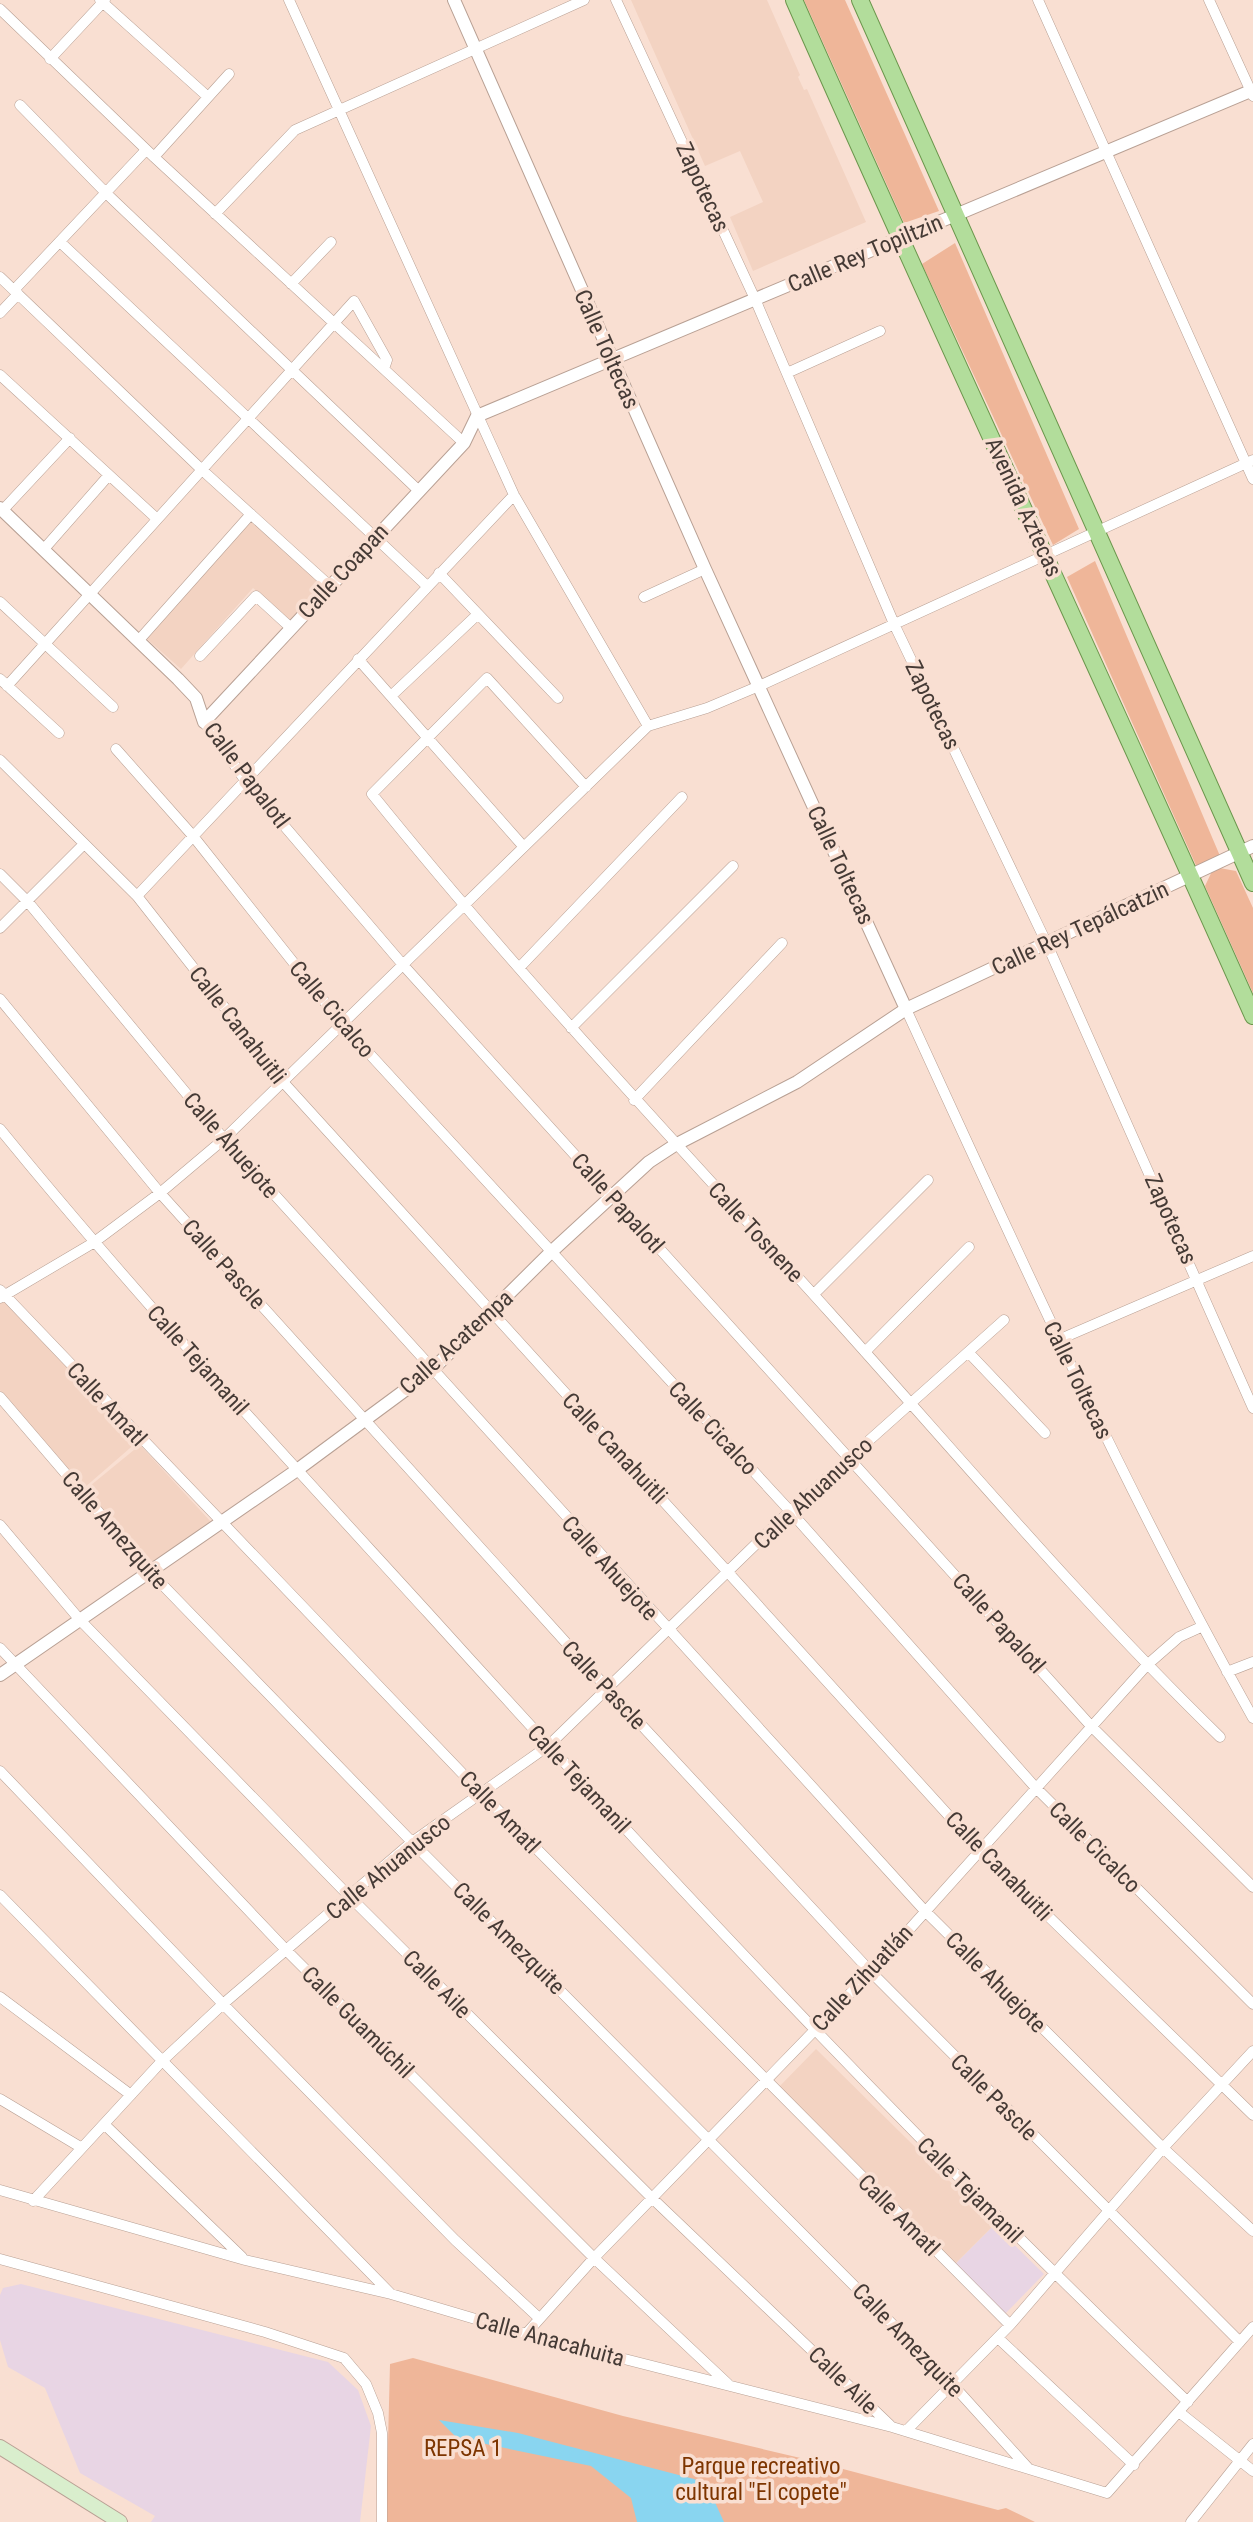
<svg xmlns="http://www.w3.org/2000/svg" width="1253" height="2522" font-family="'Roboto Condensed',sans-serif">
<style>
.industrial{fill:#e8d5e4}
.built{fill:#f3d3c2}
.green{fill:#efb699}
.water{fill:#89d5f0}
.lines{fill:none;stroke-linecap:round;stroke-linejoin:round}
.minor-casing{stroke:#b8a094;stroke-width:11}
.tertiary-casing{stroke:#b8a094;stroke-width:14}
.secondary-casing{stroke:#b8a094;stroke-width:16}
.primary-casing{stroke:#6b964c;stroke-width:18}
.minor{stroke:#fff;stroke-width:10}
.tertiary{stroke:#fff;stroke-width:12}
.secondary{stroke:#d9eecd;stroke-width:14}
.primary{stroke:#b2dd9b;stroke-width:16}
.labels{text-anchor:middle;stroke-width:7;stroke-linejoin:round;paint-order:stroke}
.street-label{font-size:23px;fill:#453a35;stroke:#f9dfd2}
.park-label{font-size:23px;fill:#7d3500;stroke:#f9dfd2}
</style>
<rect width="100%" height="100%" fill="#f9dfd2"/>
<!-- industrial -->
<path class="industrial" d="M994,2225L1044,2274L1005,2314L955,2264Z
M21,2284L328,2362L358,2390L371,2426L360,2522H151L155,2516L80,2473L45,2388L8,2367L0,2340V2295L3,2288Z"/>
<!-- built -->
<path class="built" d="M631,0H767L800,75L798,77L804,90L807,89L866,222L753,271L730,217L763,202L740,151L705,166Z
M252,521L323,585L291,621L253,588L181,669L146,638Z
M4,1301L137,1442L84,1488L0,1390V1303Z
M140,1445L212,1523L151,1567L85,1490Z
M816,2049L994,2225L955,2264L778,2088Z"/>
<!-- green -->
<path class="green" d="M804,0H845L939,211L904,223Z
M955,243L1079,529L1053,545L922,264Z
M1095,561L1220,856L1199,872L1067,577Z
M1214,867L1236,871L1253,908V993L1205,886Z
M413,2358L623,2416L809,2460L998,2510L1006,2508L1035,2522H386L390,2364Z"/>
<!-- water -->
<path class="water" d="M439,2420L518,2433L694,2479L707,2485L724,2522H637L631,2498L591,2466L457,2438Z"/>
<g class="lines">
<defs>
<path id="minor" d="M100,0L208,97
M289,0L514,495L648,726
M616,0L755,299L895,626L1047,944L1253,1408
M1038,0L1253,479
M1209,0L1253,96
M0,9L154,157L464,443
M50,59L105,0
M20,105L107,194L418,490
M154,157L229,74
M215,214L295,130L584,0
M60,242L427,586
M0,277L201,469L330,586
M291,284L331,242
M14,290L146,150
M0,313L18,294
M787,373L880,331
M0,375L156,518
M2,511L70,438
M44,549L109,475
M439,573L558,698
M644,597L705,569
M0,602L113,707
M139,640L251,514
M200,656L256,596L291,628
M358,659L523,846
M0,679L59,733
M7,686L354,301L387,360L384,369
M391,696L478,614
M204,722L245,780L404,966L1091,1726L1253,1887
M116,749L193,836L343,1025L790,1511L1035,1787L1253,2004
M0,760L137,896L284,1083L979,1849L1253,2115
M586,787L487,678L372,794C518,975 677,1143 832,1315C960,1457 1083,1604 1220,1737
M0,874L28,902L224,1139L924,1910L1163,2148L1253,2231
M137,896L514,495
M0,928L84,844
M519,968L682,797
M0,999L160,1193L607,1688L871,1972L1240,2342
M906,1009C1016,1249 1124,1488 1253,1718
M571,1028L733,866
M634,1100L782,943
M0,1129C137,1297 284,1455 429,1614C674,1885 923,2150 1188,2402
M0,1290L482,1794L1010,2325
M814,1294L928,1180
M0,1298L93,1243L160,1193L224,1139L648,726L707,708L759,686L1253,460
M1058,1340L1253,1256
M865,1352L969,1247
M969,1353L1045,1433
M0,1397L150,1572L412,1842L952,2384L1029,2469
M0,1525L80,1620L349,1896L653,2199L890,2425
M0,1648L287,1951L594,2258L728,2384
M1227,1672L1253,1662
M0,1771L223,2004L455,2240L539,2318
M0,1895L391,2294
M0,1997L131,2095
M0,2099L82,2148
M104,2124L242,2257
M0,2190L245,2260L391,2294L526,2334L892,2427L1107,2493L1253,2327
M33,2201L162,2061L223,2004L412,1842L548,1746L790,1511L1004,1320
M0,2259L265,2332L344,2358L366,2384L378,2413L382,2433V2522
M526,2334L594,2258L871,1972L1147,1665L1179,1637L1201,1627
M998,2338L1134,2465
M1179,2412L1253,2471
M906,2431L1010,2325L1163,2148L1253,2051
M1191,2522L1253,2444"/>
<path id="tertiary" d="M454,0L705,569L906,1009
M0,508L178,679L196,698L204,722
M204,722L464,443L477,416L1253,90
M0,1675L297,1470L431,1371L550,1253L649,1162L675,1145L797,1082L906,1009L1253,846"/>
<path id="secondary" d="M0,2447L120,2522"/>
<path id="primary" d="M794,0C944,340 1102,676 1253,1016
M860,0L1253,883"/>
</defs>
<!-- minor casing -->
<use href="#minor" class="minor-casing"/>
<!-- tertiary casing -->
<use href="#tertiary" class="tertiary-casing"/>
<!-- secondary casing -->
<use href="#secondary" class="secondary-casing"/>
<!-- primary casing -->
<use href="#primary" class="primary-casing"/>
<!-- minor -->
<use href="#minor" class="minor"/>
<!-- tertiary -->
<use href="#tertiary" class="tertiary"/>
<!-- secondary -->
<use href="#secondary" class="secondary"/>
<!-- primary -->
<use href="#primary" class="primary"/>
</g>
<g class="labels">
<!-- street labels -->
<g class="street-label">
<text transform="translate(703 187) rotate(65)" y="8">Zapotecas</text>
<text transform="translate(865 253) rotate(-23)" y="8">Calle Rey Topiltzin</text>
<text transform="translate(607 349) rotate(66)" y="8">Calle Toltecas</text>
<text transform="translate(1024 507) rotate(65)" y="8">Avenida Aztecas</text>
<text transform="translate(343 571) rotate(-47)" y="8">Calle Coapan</text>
<text transform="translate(933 705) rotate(64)" y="8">Zapotecas</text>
<text transform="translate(247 775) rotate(53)" y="8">Calle Papalotl</text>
<text transform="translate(841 865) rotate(65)" y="8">Calle Toltecas</text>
<text transform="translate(1080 928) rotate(-25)" y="8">Calle Rey Tepálcatzin</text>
<text transform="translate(332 1009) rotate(50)" y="8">Calle Cicalco</text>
<text transform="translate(238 1025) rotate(52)" y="8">Calle Canahuitli</text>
<text transform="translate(231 1145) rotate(49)" y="8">Calle Ahuejote</text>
<text transform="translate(618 1203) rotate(48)" y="8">Calle Papalotl</text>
<text transform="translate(1171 1219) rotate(66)" y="8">Zapotecas</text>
<text transform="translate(756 1232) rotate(47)" y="8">Calle Tosnene</text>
<text transform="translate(224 1264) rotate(48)" y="8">Calle Pascle</text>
<text transform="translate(456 1342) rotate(-42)" y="8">Calle Acatempa</text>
<text transform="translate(198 1360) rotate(48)" y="8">Calle Tejamanil</text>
<text transform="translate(1078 1380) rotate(64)" y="8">Calle Toltecas</text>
<text transform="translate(107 1404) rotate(47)" y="8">Calle Amatl</text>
<text transform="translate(713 1428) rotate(47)" y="8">Calle Cicalco</text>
<text transform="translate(615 1448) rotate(47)" y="8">Calle Canahuitli</text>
<text transform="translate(813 1493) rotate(-43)" y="8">Calle Ahuanusco</text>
<text transform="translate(115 1530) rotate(49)" y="8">Calle Amezquite</text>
<text transform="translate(610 1568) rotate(48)" y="8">Calle Ahuejote</text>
<text transform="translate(999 1623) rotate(48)" y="8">Calle Papalotl</text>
<text transform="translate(604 1685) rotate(47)" y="8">Calle Pascle</text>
<text transform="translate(579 1779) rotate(47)" y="8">Calle Tejamanil</text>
<text transform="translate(500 1812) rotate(46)" y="8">Calle Amatl</text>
<text transform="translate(1095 1847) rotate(45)" y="8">Calle Cicalco</text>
<text transform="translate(999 1866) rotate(46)" y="8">Calle Canahuitli</text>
<text transform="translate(388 1867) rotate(-39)" y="8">Calle Ahuanusco</text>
<text transform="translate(509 1938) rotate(45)" y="8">Calle Amezquite</text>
<text transform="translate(862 1978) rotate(-47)" y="8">Calle Zihuatlán</text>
<text transform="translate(996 1982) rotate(45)" y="8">Calle Ahuejote</text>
<text transform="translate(437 1984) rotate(45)" y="8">Calle Aile</text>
<text transform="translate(358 2022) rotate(45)" y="8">Calle Guamúchil</text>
<text transform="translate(994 2097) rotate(45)" y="8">Calle Pascle</text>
<text transform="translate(970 2190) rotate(45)" y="8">Calle Tejamanil</text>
<text transform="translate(899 2215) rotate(45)" y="8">Calle Amatl</text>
<text transform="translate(550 2339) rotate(15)" y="8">Calle Anacahuita</text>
<text transform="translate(908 2340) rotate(46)" y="8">Calle Amezquite</text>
<text transform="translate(843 2380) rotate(44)" y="8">Calle Aile</text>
</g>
<!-- park labels -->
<g class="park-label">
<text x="463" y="2456">REPSA 1</text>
<text x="761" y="2474">Parque recreativo<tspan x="761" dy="26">cultural "El copete"</tspan></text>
</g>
</g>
</svg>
